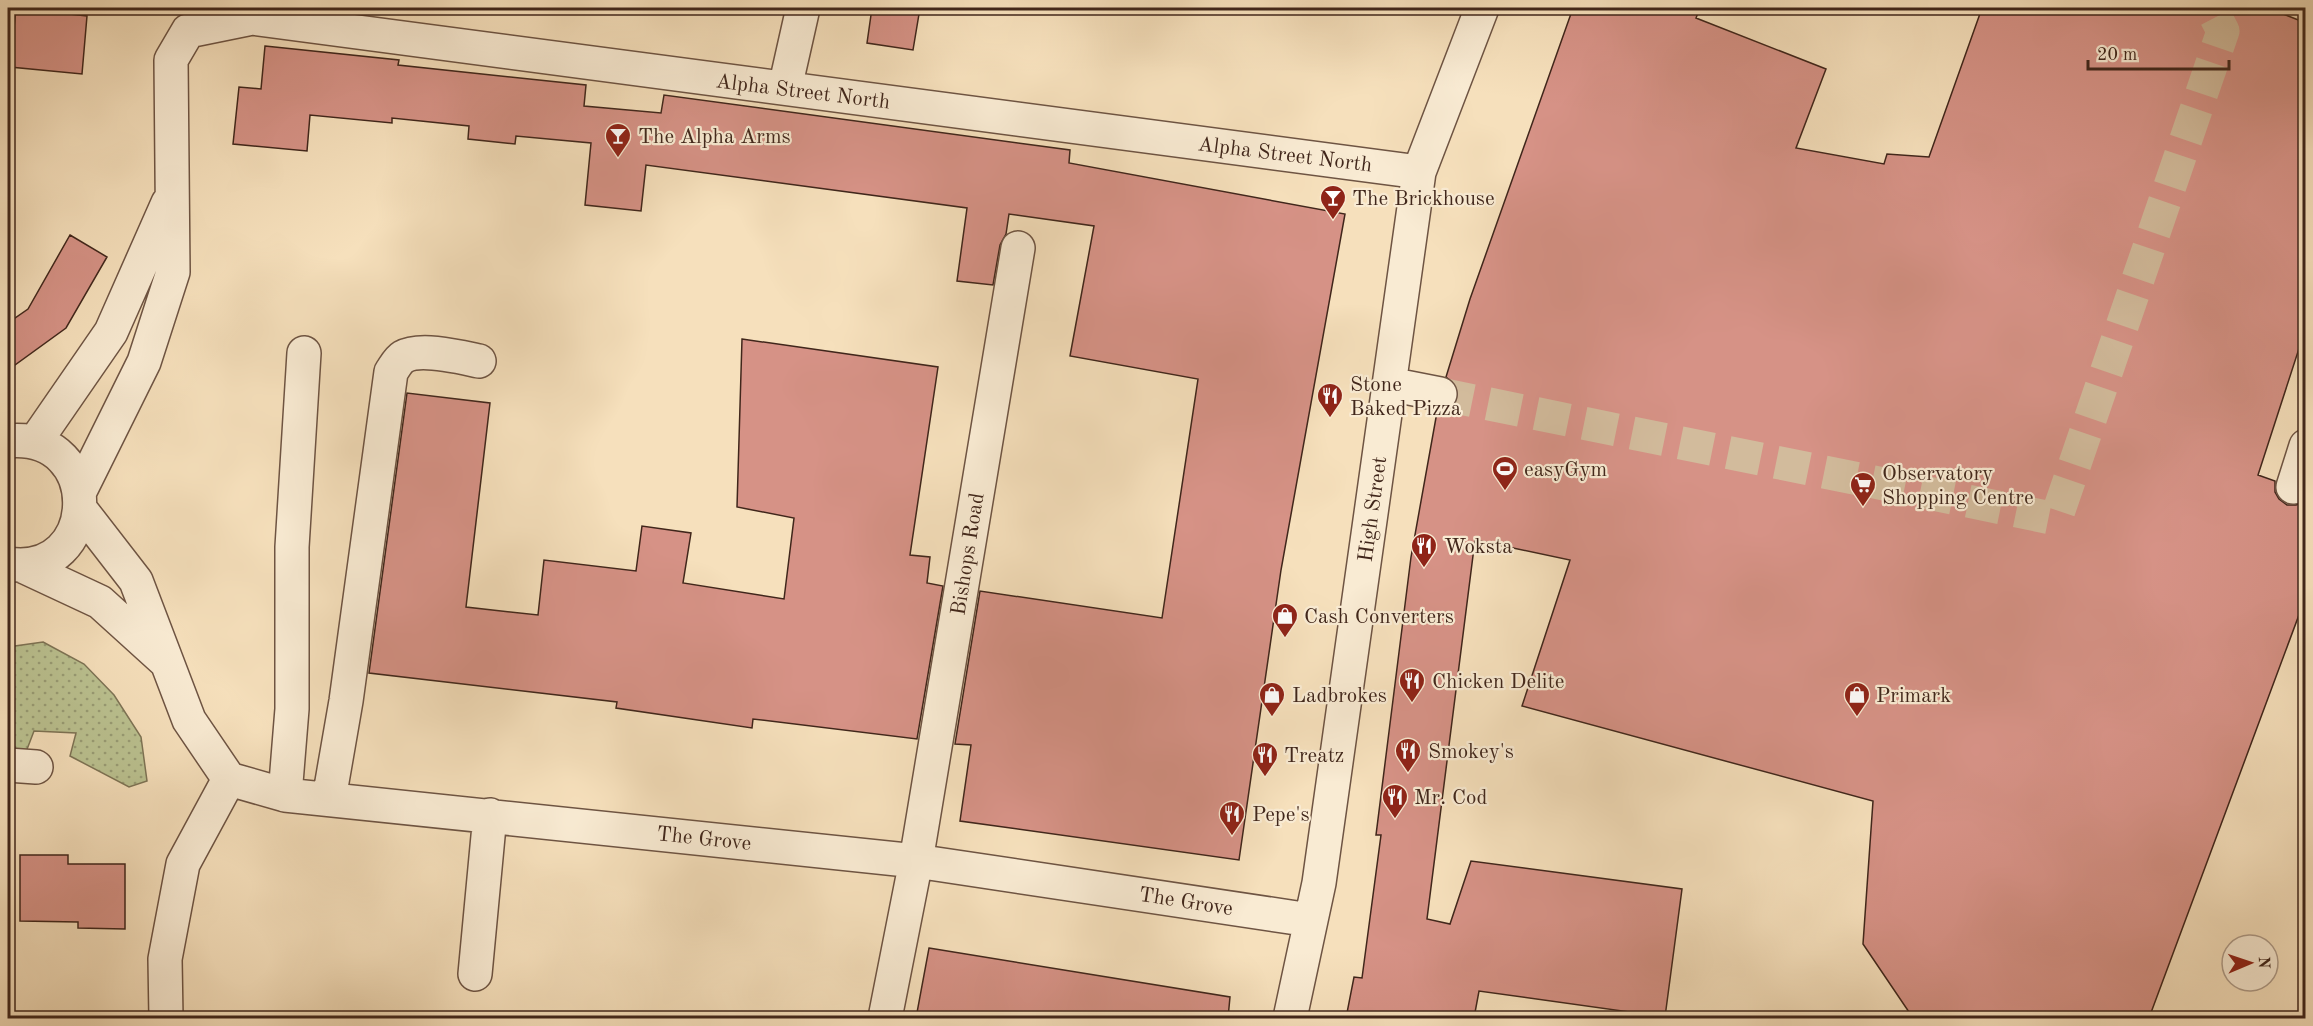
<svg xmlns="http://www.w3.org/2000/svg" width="2313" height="1026" font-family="'Old Standard TT',serif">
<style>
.grass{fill:url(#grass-dots);stroke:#7e7456;stroke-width:1.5}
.building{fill:#d69286;stroke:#40261b;stroke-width:1.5}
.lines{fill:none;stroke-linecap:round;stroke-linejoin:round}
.minor-tunnel{stroke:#d2bb9c;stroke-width:33;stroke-dasharray:33 16;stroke-linecap:butt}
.minor-casing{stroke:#6e5443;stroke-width:36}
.path{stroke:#40261b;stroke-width:4;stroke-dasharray:4.5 3;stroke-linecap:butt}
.minor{stroke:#f9ebd3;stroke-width:33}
.labels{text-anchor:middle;stroke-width:4.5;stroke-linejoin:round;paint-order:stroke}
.street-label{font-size:21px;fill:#40261b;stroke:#f9ebd3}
.poi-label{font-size:21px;fill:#40261b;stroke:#f9ebd3;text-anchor:start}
</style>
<defs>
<pattern id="grass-dots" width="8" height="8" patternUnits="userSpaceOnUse" patternTransform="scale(1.5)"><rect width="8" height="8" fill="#bbc291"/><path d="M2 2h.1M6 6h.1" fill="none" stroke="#999d76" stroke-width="1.8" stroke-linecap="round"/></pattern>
</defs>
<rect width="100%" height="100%" fill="#f6e0bc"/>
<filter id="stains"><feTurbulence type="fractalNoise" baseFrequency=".00333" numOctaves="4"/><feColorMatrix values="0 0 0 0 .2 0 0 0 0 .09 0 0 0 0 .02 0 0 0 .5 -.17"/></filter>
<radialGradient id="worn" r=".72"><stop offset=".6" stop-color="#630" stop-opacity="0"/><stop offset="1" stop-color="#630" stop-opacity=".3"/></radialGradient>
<!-- grass -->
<path class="grass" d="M43,642L84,664L114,695L141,737L147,781L129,787L70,756L76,733L34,731L26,752L8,750V647Z"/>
<!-- building -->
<path class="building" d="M16,8L87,16L82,74L10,67Z
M872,8H920L913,50L867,43Z
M1573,8H1700L1696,18L1826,69L1796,148L1884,164L1887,154L1929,157L1982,8H2268L2306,23V327L2258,475L2275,481V492L2279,499L2287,505H2296L2306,501V596L2149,1018H1913L1863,944L1873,801L1522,706L1570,560L1475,540L1427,919L1450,924L1471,861L1682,889L1665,1017L1479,991L1474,1018H1346L1354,977L1362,978L1381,835H1376L1411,557L1437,412L1447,411L1454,407L1458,398L1457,387L1446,377L1470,299Z
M265,46L399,60L398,65L586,85L584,106L661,113L664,95L1070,150L1069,163L1345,214L1281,570L1239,860L960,821L971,745L955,744L980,591L1162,618L1198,379L1070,356L1094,226L1009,214L1006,234L1000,245L993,285L957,281L967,208L646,165L641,211L585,205L591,143L516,136L515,144L468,139L469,126L392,118V123L310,115L307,151L233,144L239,87L261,89Z
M70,235L107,257L66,328L8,370V323L28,309Z
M742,339L938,367L910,555L930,557L927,583L943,586L917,739L753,719L752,728L616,708L617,702L369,673L407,393L490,403L466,607L538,615L544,560L636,571L642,526L691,533L683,583L784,599L794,518L737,507Z
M20,855H68V864H125V929L78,928V922L20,921Z
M929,948L1230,997L1228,1018H916Z"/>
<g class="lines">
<!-- minor-tunnel -->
<path class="minor-tunnel" d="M1440,394L2056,519L2223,31L2211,8"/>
<defs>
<path id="minor" d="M785,88L803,8
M1389,384L1440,394
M8,441C106,432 101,578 8,564
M35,442L111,332L168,203
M2293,487L2306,446
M80,491L144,362L173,272L171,60L188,31L252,18L1419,172
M81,510L136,581L189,720L229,779L285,795L916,861L1310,920
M25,567L100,602L164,660
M8,765L36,767
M285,795L292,709V547L304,353
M329,799L346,701L391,372C394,368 398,360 403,357C420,347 460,357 479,361
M475,974L490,815
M166,1018L165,959L183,864L229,779
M885,1018L916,861L1018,248
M1290,1018L1319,883L1419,172L1482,8"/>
</defs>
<!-- minor casing -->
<use href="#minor" class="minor-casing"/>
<!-- path -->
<path class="path" d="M143,8L153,13"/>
<!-- minor -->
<use href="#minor" class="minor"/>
</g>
<!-- icons -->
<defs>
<symbol id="bar-pin" viewBox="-11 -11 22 30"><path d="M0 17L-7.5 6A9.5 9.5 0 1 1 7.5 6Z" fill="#8f2418" stroke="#f9ebd3"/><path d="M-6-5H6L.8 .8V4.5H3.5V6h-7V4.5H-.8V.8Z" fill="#fff"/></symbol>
<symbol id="restaurant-pin" viewBox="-11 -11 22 30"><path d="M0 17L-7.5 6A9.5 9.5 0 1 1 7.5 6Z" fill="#8f2418" stroke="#f9ebd3"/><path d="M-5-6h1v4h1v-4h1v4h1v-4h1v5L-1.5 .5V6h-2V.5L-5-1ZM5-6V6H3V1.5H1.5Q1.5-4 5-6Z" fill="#fff"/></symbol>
<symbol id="stadium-pin" viewBox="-11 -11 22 30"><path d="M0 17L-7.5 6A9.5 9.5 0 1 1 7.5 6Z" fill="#8f2418" stroke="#f9ebd3"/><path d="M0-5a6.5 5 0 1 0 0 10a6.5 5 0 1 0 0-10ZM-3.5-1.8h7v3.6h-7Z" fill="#fff"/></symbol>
<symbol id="supermarket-pin" viewBox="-11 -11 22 30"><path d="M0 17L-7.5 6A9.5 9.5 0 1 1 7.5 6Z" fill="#8f2418" stroke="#f9ebd3"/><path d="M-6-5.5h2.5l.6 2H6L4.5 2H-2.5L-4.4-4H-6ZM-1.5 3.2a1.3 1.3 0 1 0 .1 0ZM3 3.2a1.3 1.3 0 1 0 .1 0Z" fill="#fff"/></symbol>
<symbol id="shop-pin" viewBox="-11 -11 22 30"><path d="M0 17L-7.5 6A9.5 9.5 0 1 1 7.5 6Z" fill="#8f2418" stroke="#f9ebd3"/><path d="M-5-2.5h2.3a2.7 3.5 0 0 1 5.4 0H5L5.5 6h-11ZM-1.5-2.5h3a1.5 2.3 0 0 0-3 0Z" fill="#fff"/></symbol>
</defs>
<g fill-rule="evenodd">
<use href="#bar-pin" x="603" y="121" width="30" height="40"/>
<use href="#bar-pin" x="1318" y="183" width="30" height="40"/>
<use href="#restaurant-pin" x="1315" y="381" width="30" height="40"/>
<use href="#stadium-pin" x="1490" y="454" width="30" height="40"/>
<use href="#supermarket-pin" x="1848" y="470" width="30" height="40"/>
<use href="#restaurant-pin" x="1409" y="531" width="30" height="40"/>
<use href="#shop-pin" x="1270" y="601" width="30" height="40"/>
<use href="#restaurant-pin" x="1397" y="666" width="30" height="40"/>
<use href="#shop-pin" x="1257" y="680" width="30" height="40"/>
<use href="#shop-pin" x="1842" y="680" width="30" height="40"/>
<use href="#restaurant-pin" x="1393" y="736" width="30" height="40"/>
<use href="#restaurant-pin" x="1250" y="740" width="30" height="40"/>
<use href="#restaurant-pin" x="1380" y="782" width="30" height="40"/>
<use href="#restaurant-pin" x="1217" y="799" width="30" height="40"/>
</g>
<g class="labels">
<!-- street labels -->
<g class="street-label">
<text transform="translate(803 91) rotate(7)" y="7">Alpha Street North</text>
<text transform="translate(1285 154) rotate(7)" y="7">Alpha Street North</text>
<text transform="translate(1372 509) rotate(-82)" y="7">High Street</text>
<text transform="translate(967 554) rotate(-81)" y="7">Bishops Road</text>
<text transform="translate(704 838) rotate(6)" y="7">The Grove</text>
<text transform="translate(1186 901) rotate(9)" y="7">The Grove</text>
</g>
<!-- poi labels -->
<g class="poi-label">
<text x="638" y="143">The Alpha Arms</text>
<text x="1352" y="205">The Brickhouse</text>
<text x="1350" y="391">Stone<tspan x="1350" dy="24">Baked Pizza</tspan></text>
<text x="1524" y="476">easyGym</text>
<text x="1882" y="480">Observatory<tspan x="1882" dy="24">Shopping Centre</tspan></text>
<text x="1444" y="553">Woksta</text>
<text x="1304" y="623">Cash Converters</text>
<text x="1432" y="688">Chicken Delite</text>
<text x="1292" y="702">Ladbrokes</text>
<text x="1876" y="702">Primark</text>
<text x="1428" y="758">Smokey's</text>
<text x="1284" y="762">Treatz</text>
<text x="1414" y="804">Mr. Cod</text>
<text x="1252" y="821">Pepe's</text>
</g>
</g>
<!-- margin -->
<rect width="2313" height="1026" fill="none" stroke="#f6e0bc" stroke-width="30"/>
<rect x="9" y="9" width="2295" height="1008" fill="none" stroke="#40261b" stroke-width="3"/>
<rect x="15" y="15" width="2283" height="996" fill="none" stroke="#40261b" stroke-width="1.5"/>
<!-- north arrow -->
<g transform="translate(2250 963) rotate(88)"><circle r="28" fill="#f9ebd3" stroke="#af9c89" stroke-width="1.5"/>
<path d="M0-4.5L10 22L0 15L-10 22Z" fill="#8f2418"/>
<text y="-9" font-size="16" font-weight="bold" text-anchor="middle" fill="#40261b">N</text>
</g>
<!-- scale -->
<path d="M2088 60v9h141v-9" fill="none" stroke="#40261b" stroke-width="3"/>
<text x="2097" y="60" font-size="18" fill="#40261b" stroke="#f9ebd3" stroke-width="4.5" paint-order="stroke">20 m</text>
<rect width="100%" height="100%" filter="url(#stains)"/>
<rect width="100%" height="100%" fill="url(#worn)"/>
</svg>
